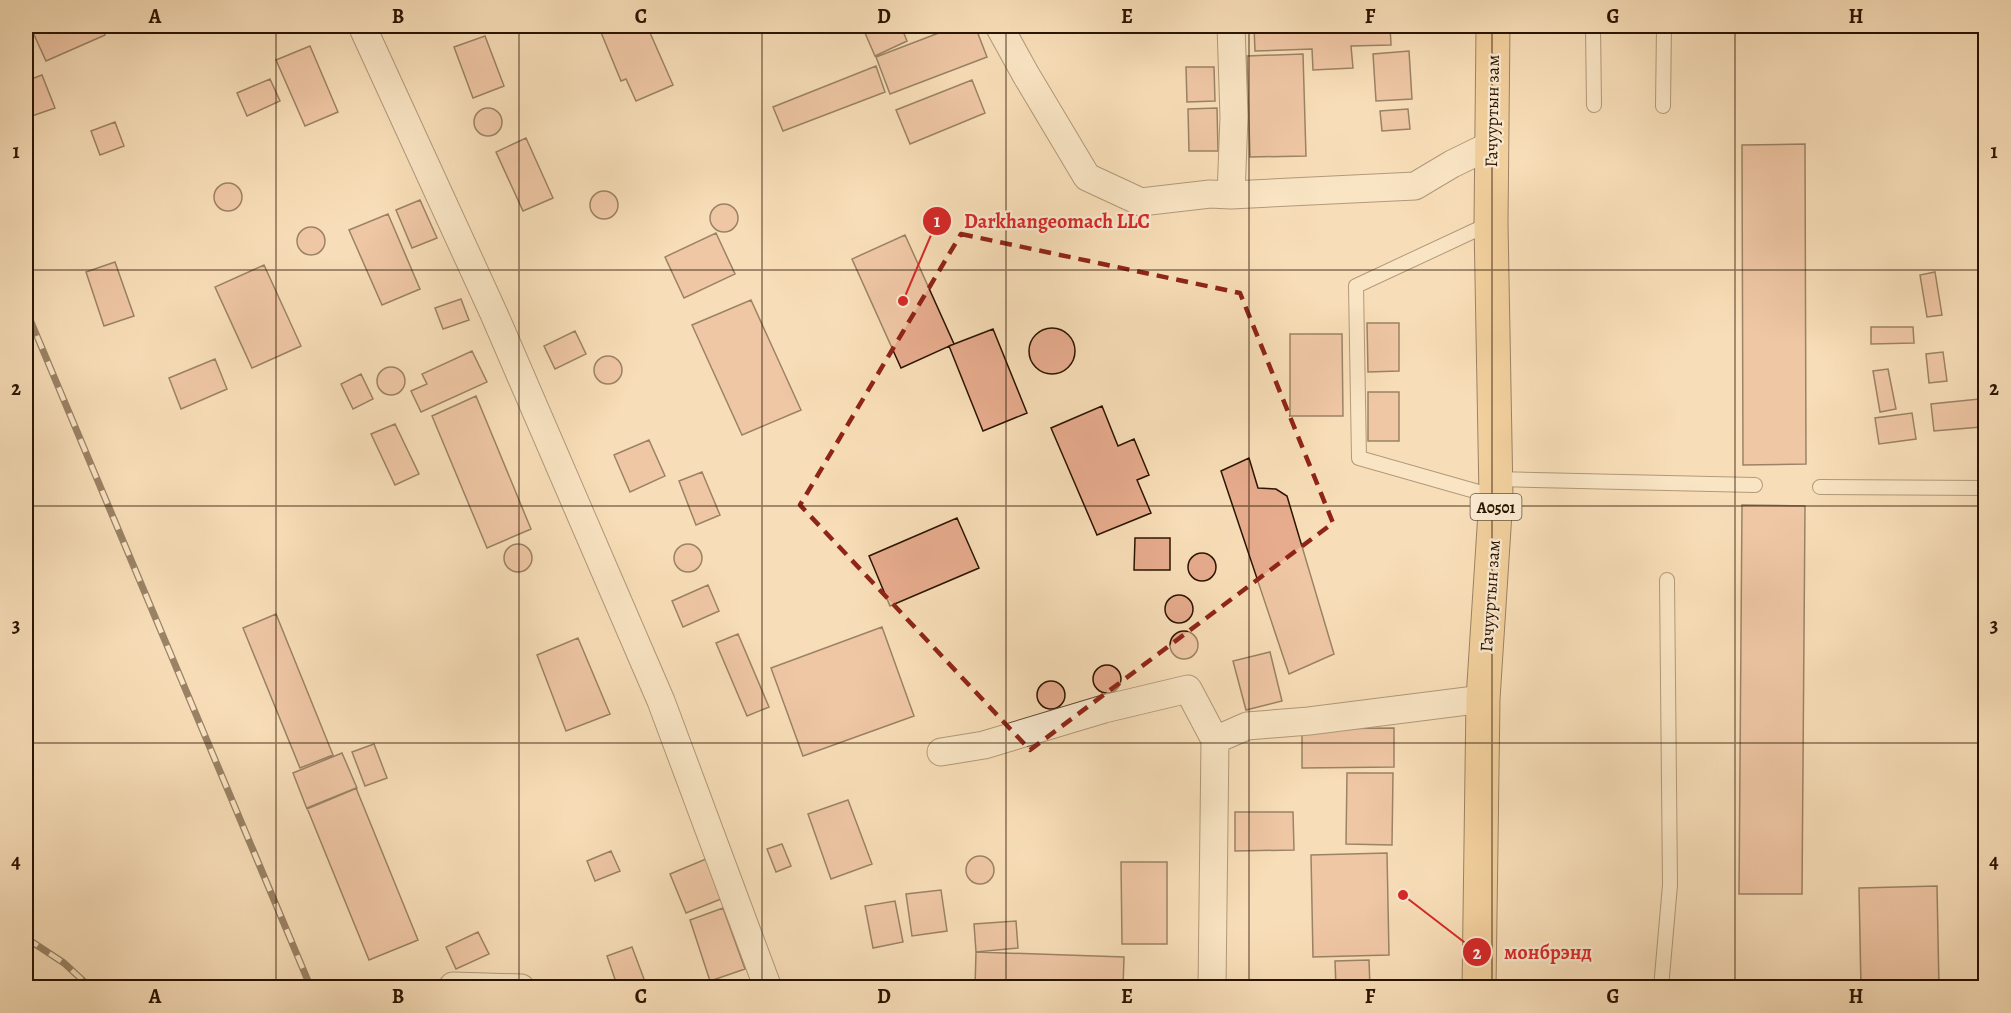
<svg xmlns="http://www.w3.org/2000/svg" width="2011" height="1013" font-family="Alegreya,serif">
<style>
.building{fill:#e7ac8e;stroke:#2a1400;stroke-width:1.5}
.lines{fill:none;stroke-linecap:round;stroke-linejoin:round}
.service-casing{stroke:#5e462e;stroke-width:16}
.minor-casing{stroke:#5e462e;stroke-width:29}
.trunk-casing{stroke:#2a1400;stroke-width:35}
.service{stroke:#faead1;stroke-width:14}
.minor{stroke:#faead1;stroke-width:27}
.trunk{stroke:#ecbf7c;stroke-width:33}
.rail-casing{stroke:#2a1400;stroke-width:7}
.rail{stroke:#faead1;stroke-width:4.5;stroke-dasharray:14;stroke-linecap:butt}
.marked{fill:none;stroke:#8f2418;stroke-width:4.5;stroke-dasharray:12 8;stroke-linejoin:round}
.grid{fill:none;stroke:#2a1400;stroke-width:1.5;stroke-opacity:0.55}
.labels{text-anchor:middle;stroke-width:4.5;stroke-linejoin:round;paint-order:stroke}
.shield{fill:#faead1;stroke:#68543f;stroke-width:1.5}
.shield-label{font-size:16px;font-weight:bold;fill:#2a1400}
.street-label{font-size:18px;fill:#2a1400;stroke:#faead1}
.leader{fill:none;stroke:#d62828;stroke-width:2}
.callout-dot{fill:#d62828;stroke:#faead1;stroke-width:2}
.mark-label{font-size:18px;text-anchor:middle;font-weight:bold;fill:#fff}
.callout-label{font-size:20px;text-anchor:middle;font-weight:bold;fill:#d62828;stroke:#faead1;stroke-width:4.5;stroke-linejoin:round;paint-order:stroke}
.neatline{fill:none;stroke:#2a1400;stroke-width:2}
.grid-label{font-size:20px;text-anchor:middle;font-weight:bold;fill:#2a1400}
</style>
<rect width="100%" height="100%" fill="#f8deb8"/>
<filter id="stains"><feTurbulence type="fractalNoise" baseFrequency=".00333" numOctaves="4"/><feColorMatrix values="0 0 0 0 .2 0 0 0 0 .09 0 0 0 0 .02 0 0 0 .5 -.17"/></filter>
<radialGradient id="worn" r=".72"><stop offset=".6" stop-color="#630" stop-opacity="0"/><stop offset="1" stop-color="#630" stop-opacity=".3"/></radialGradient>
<!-- building -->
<path class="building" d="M30,26H101L105,35L46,61Z
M302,26H321L312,30Z
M611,26H647L673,85L636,101L626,79L621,81L600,30Z
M862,26H901L907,41L875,56Z
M957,26H975L987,57L890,94L876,57Z
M1193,26H1215V29L1193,31Z
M1254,26H1390L1391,45L1351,46L1353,68L1313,70L1312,49L1255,51Z
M485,36L504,86L473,98L454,47Z
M310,46L338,112L305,126L276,60Z
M1409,51L1412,99L1376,101L1373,54Z
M1303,54L1306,156L1250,157L1247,56Z
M876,66L885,92L783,131L773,107Z
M1186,67H1214L1215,101L1187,102Z
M42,75L55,108L29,117L26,109V81Z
M270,79L280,101L247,116L237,93Z
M972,80L985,113L910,144L896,110Z
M1217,108L1218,151H1189L1188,109Z
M474 122a14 14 0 1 1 28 0a14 14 0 1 1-28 0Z
M1408,109L1410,129L1382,131L1380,111Z
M115,122L124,146L100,155L91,131Z
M526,138L553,198L523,211L496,152Z
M1805,144L1806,464L1743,465L1742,145Z
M214 197a14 14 0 1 1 28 0a14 14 0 1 1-28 0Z
M590 205a14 14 0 1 1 28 0a14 14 0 1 1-28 0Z
M420,200L437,238L412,248L396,210Z
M710 218a14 14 0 1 1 28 0a14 14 0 1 1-28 0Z
M388,214L420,289L382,305L349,230Z
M297 241a14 14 0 1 1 28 0a14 14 0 1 1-28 0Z
M716,233L735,274L684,298L665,257Z
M905,235L954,344L901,368L852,259Z
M115,262L134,316L104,326L86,272Z
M264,265L301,346L252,368L215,287Z
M1935,272L1942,315L1927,317L1920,275Z
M461,299L469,320L443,329L435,308Z
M751,300L801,410L742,435L692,325Z
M1367,323H1399V371L1368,372Z
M1871,327H1913L1914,343L1871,344Z
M1029 351a23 23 0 1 1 46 0a23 23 0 1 1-46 0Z
M993,329L1027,413L983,431L949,346Z
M575,331L586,354L555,369L544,346Z
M1290,334H1342L1343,416H1290Z
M472,351L487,382L421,412L411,391L427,384L422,374Z
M1943,352L1947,381L1929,383L1926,354Z
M594 370a14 14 0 1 1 28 0a14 14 0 1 1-28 0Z
M215,359L227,389L181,409L169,378Z
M377 381a14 14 0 1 1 28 0a14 14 0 1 1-28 0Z
M1888,369L1896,409L1880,412L1873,371Z
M361,374L373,399L353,409L341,384Z
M1368,392H1399V441H1368Z
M476,396L531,529L487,548L432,416Z
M1979,399L1981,427L1934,431L1931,404Z
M1102,406L1118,446L1134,439L1149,475L1137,480L1151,513L1097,535L1051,428Z
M1912,413L1916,439L1879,444L1875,418Z
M395,424L419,474L395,485L371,434Z
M649,440L665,476L630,492L614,455Z
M1249,458L1258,488L1276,489L1287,496L1334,654L1289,674L1221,471Z
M702,472L720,515L696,525L679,481Z
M1742,505L1805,506L1802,894H1739Z
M957,518L979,568L890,606L869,556Z
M1135,538H1170V570H1134Z
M504 558a14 14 0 1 1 28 0a14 14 0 1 1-28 0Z
M674 558a14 14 0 1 1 28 0a14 14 0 1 1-28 0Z
M1188 567a14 14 0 1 1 28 0a14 14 0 1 1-28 0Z
M708,585L719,611L683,627L672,601Z
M1165 609a14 14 0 1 1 28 0a14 14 0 1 1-28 0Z
M276,614L333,755L300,768L243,628Z
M882,627L914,716L803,756L771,668Z
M1170 645a14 14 0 1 1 28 0a14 14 0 1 1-28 0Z
M738,634L769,707L747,716L716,643Z
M578,638L610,714L566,731L537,655Z
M1270,652L1282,701L1246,710L1233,661Z
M1093 679a14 14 0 1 1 28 0a14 14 0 1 1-28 0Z
M1037 695a14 14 0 1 1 28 0a14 14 0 1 1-28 0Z
M1394,728V767L1302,768V729Z
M374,744L387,778L365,786L352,752Z
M342,753L357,788L307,809L293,773Z
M1347,773H1393L1392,845L1346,844Z
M356,788L418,940L369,960L307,808Z
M848,800L872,864L831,879L808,814Z
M1235,812H1293L1294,850L1235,851Z
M782,844L791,866L776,872L767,849Z
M611,851L620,871L595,881L587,861Z
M1387,853L1389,955L1313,957L1311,855Z
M966 870a14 14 0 1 1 28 0a14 14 0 1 1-28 0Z
M706,859L721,899L686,913L670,874Z
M1121,862H1167V944H1122Z
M1937,886L1939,988H1861L1859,888Z
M941,890L947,931L912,936L906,894Z
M895,901L903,942L873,948L865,906Z
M723,908L745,969L710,981L690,920Z
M1016,921L1018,948L976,952L974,924Z
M478,932L489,954L456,969L446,947Z
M632,947L644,979L618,988L607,956Z
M976,952L1124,957L1123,988H975Z
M1369,960L1370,988H1336L1335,961Z"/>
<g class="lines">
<defs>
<path id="service" d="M1593,26L1594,105
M1663,106L1664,26
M1491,223L1356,286L1359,458L1496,497
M1496,479L1755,485
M1820,487L1986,488
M1661,988L1670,885L1667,580"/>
<path id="minor" d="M362,26L494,314L661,701L768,988
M999,26L1026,75L1087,177L1141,202L1210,194L1231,195L1415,186L1452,164L1491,145
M1231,195L1234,117L1231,26
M941,752L984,745L1104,709L1188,689L1215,740
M453,986L521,988
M1212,988L1215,740L1247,726L1309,721L1483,699"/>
<path id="trunk" d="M1479,988L1483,699L1496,497L1491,223L1493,26"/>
</defs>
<!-- service casing -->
<use href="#service" class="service-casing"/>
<!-- minor casing -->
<use href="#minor" class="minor-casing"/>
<!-- trunk casing -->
<use href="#trunk" class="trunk-casing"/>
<!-- service -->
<use href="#service" class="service"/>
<!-- minor -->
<use href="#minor" class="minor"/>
<!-- trunk -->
<use href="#trunk" class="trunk"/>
<defs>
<path id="rail" d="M26,310L311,988
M26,938L64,963L91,988"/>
</defs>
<!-- rail casing -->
<use href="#rail" class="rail-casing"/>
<!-- rail -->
<use href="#rail" class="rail"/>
</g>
<!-- marked area -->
<path d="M0 0H2011V1013H0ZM961,234L1240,293L1333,523L1030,750L800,505Z" fill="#f8deb8" fill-opacity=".55" fill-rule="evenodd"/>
<path class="marked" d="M961,234L1240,293L1333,523L1030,750L800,505Z"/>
<!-- grid -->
<path class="grid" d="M276,26V988M519,26V988M762,26V988M1006,26V988M1249,26V988M1492,26V988M1735,26V988M26,270H1986M26,506H1986M26,743H1986"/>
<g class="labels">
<!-- shield labels -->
<rect class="shield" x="1470.5" y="494" width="51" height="26" rx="4.5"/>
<g class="shield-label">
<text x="1496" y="513">A0501</text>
</g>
<!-- street labels -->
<g class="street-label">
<text transform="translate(1492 111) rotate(-89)" y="6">Гачууртын зам</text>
<text transform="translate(1490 596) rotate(-86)" y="6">Гачууртын зам</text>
</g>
</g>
<!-- callouts -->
<path class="leader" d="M903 301L937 221M1403 895L1477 952"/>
<g class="callout-dot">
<circle cx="903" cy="301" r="6"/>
<circle cx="1403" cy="895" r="6"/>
<circle cx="937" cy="221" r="15"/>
<circle cx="1477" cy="952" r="15"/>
</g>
<g class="mark-label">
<text x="937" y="227">1</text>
<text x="1477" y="959">2</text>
</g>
<g class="callout-label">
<text x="1057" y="228">Darkhangeomach LLC</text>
<text x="1548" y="959">монбрэнд</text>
</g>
<!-- margin -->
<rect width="2011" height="1013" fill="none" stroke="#f8deb8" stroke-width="66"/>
<rect x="33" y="33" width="1945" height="947" class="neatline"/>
<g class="grid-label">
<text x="155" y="23">A</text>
<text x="398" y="23">B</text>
<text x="641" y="23">C</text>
<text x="884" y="23">D</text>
<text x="1127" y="23">E</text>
<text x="1370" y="23">F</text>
<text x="1613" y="23">G</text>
<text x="1856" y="23">H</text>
<text x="16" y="158">1</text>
<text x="1994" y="158">1</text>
<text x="16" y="395">2</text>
<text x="1994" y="395">2</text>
<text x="16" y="632">3</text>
<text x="1994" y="632">3</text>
<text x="16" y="868">4</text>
<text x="1994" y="868">4</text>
<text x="155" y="1003">A</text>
<text x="398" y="1003">B</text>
<text x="641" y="1003">C</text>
<text x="884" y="1003">D</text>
<text x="1127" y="1003">E</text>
<text x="1370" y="1003">F</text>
<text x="1613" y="1003">G</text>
<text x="1856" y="1003">H</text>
</g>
<rect width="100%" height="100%" filter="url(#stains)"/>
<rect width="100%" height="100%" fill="url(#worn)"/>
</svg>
